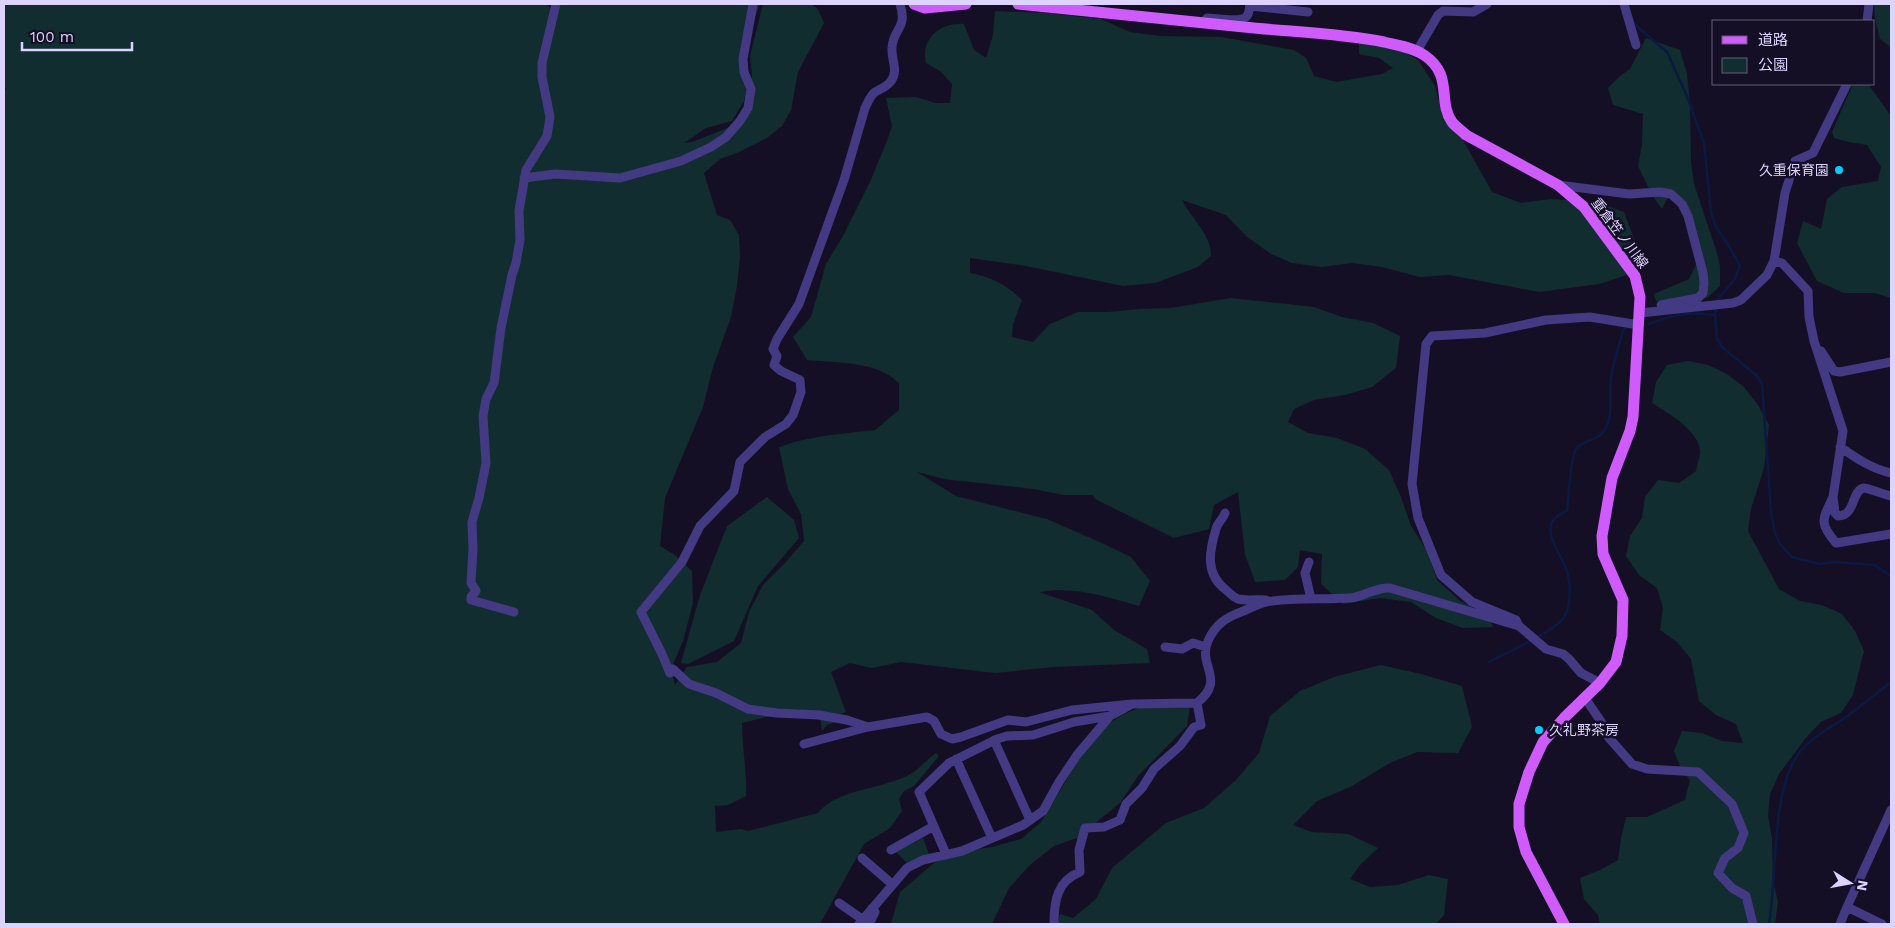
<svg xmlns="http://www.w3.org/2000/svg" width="1895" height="928" font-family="'Work Sans','Noto Sans JP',sans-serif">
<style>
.green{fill:#122d2f}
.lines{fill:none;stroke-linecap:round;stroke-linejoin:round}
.stream{stroke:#0a1a42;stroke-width:2.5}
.minor{stroke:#433a83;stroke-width:9}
.major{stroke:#cf5bfd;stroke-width:11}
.poi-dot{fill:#03cdfb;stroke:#150f25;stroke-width:2}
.labels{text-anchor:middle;stroke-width:5;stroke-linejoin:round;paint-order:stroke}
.poi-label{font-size:14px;fill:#dcd3ff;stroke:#150f25;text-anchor:end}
.street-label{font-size:14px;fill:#dcd3ff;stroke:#150f25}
</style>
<rect width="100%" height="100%" fill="#150f25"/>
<!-- green -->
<path class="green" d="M4,4H546L552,10L554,4H760L750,29L743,69L746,91L744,101L732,121L706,128L684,143L692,142L730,127L742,117L750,96L752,75L750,56L763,4H811L818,9L824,23L798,72L791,110L782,126L767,138L737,153L720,159L704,173L717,215L730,220L739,235L740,257L737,286L731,317L713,367L703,407L665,498L660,546L675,555L692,571L693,603L683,641L671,669L675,685L687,667L717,662L741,643L749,612L763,585L785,563L804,541L801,514L788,489L779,447L798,441L823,436L875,430L899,410V383C877,361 837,363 807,360L793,337L811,317L826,264L843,236L870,182L887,141L892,126L886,98L916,97L935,103H950L952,84L940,71L926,63C920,39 941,22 964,24L974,50L986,58L993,35L995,11L1046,13L1101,19L1130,32L1160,36L1221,37L1294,50L1306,58L1314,76L1336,82L1382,74L1393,68L1379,58L1359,54V42L1392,45L1418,60L1435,86L1442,115L1462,138L1492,192L1521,203L1552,199L1596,202L1624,212L1635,241L1627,275L1599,284L1539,292L1449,275L1420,277L1382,267L1352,263L1322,267L1292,263L1271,254L1246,236L1226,215L1182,200C1190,217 1212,235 1211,256L1198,267L1155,283L1123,286L1026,266L970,258V273C991,277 1007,285 1022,300L1013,324L1012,337L1033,342L1050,324L1078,312H1108L1140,309L1171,308L1231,298L1314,307L1342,317L1373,323L1400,336L1396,368L1372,387L1345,395L1314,400L1294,409L1288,422L1308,433L1337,438L1365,449L1389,470L1401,497L1411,526L1427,551L1437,580L1459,600L1490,618L1493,627L1463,628L1436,618L1411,602L1380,598L1343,604L1321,584L1322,554L1300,550L1298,567L1285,580L1255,582L1245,554L1238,492L1214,505L1209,529L1174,538L1095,499L1093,495H1064L1034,489L944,479L917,472L956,496L1047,519L1104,544L1131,557L1150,581L1139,606C1104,596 1075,586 1039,592L1092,610L1114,630L1147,649L1150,663L1054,667L995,673L901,662L871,668L850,663L831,672L846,712L840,714L835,722L827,725L822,731L820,718L766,717L742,723C742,748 747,771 746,796L728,805L715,806L716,832L741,829L748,831L818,813C839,787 885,790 912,773C921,767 928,759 936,753L939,756L914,786L904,791L899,799L902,811L890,828L864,844L820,924H4Z
M1874,4H1891V47L1880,39L1875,19Z
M1646,38L1680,50L1687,74L1690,105L1691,162L1694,184L1717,253L1720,266V286L1707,298L1688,301H1656L1654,294L1689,279L1697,263L1689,217L1670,193L1662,209L1652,195L1638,166L1642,145L1643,114L1613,105L1608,88L1620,76L1630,69Z
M1853,84H1868L1891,116V298L1874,293H1844L1817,281L1797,243L1803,221L1821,229L1827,199L1842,187L1878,181L1881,167L1867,145L1849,142L1834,138L1832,132Z
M1688,361L1708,365L1727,374L1744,387L1758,405L1769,425L1764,468L1751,509L1748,531L1779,589L1800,601L1822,605L1842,614L1855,631L1864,651L1853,695L1841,713L1821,722L1805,739L1779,774L1770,794L1768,816L1772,838L1773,881L1778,902L1775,924H1600L1598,915L1584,899L1580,878L1600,870L1618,860L1621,839L1626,817H1647L1685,800L1690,780L1682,771L1674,751L1682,731L1702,733L1722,741L1743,743L1736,724L1716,715L1699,701L1691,659L1677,642L1660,630L1663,608L1657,588L1639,575L1626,556L1630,536L1642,518L1645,497L1658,480L1679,483L1696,471C1697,465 1700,458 1700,452C1700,431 1668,413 1652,403L1656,382L1667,365Z
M767,497L794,520L799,538L758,586L734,641L688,664L681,663L700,595L727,526Z
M1381,665L1421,674L1462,686L1472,727L1458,753L1417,752L1390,763L1350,787L1317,801L1293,825L1312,832L1348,834L1378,848L1360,865L1350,879L1370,887L1398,885L1429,875L1448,879L1444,915L1436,924H1057L1060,914L1073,918L1096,899L1112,868L1166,823L1204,808L1236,780L1259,753L1270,716L1300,691L1334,677Z
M1190,706L1187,726L1138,776L1120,803L1077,838L1054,846L1030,865L1009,888L992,924H891L900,892L934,863L972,850L992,847L1021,839L1041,822L1078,761L1108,724L1124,714L1139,708Z
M923,838L929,854L907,863L896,852Z"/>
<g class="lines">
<!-- stream -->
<path class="stream" d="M1633,23L1667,52L1686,94L1704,143L1711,212L1715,225L1730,248L1740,266L1735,279L1717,300L1715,315L1717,339L1722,347L1757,376L1762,384L1771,512L1775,533L1780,544L1792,557L1799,559L1820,564L1835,562L1875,565L1891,576
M4,89H5
M1649,324C1674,315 1688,311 1715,315
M1489,662C1508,652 1549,634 1562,620C1572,608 1571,582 1566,568C1561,556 1543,531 1554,519C1557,516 1563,513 1567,510C1569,496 1570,459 1576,449C1585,437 1601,444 1608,423C1613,408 1609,393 1611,377C1614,361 1619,344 1624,328L1629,327
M1769,924C1777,879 1771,786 1800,752C1812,737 1830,728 1846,717C1861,706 1876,694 1891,682"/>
<!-- minor -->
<path class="minor" d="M900,4C908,29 893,28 892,48C891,60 899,70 891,81C887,87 880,89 875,92C870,96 868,102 865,108L844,180L799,304L777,339L773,349L777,356L774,365L781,371L800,380L801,392L793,415L786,424L765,437L740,462L734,491L700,526L682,562L641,612L662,654L670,673L673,669L689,684L716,693L748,709L777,713L819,715L847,720L868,727L927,717L934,721L941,734L952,739L961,737L1008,720L1026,722L1072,710L1132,704
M1624,4L1636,45
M1250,6L1308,12
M1867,21L1869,4
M1203,23L1207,18C1216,18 1242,23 1247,16C1250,12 1249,8 1250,4
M1417,51L1438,15L1443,11L1473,12L1487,4
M524,178L555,174L620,178L681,161L711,147L726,137L740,121L748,108L751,89L744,72L743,59L753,4
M1558,185L1629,194L1660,192L1671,194L1682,204L1688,216L1703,273L1704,283L1703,293L1698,298L1661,305
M1774,261L1782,263L1808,291L1809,317L1814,341L1843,431L1833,497L1835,513L1838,516C1856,516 1851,490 1864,488C1867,488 1886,495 1891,496
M1640,313L1733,303L1741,300L1767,275L1774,261L1785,193L1795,161L1813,153L1847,84
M1821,351L1834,371L1840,372L1891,362
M1840,447C1856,458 1872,469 1891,473
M1833,497C1822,520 1819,523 1836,543L1891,534
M1225,513C1222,521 1217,523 1216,529C1209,552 1205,574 1226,590C1230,593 1233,597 1238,599C1247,601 1257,599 1266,600
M1309,562L1305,573L1311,599
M514,612L471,600V597L476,591L471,583L473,549L472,522L479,498L486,463L483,416L486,399L494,383L501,328L512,275L516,263L520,240L519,211L526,170L547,136L550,117L542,77V63L556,4
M1518,624L1516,620L1472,602L1441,575L1418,518L1412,484L1426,344L1432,336L1485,333L1546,320L1590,317L1639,325
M1165,647L1182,649L1193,643L1206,647
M1585,698L1602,723L1609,738L1632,764L1647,769L1698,772L1732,804L1744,833L1738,848L1725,858L1718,873L1732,888L1746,896L1753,924
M994,740L1030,820
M804,744L868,727
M956,759L992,838
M891,850L934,826
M946,854L919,792L949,763L997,739L1007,736L1033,735L1074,722L1110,716
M862,858L892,884
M839,903L862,919
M859,924L907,868L923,860L962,851L1023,825L1043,811L1059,782L1077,755L1110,716L1132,704L1197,703C1227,679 1197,666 1208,641C1215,625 1225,618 1241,612C1249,609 1257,604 1266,602C1293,597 1322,600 1350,598C1364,597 1375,587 1390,588L1519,626L1546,649L1563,654L1569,659L1581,673L1600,683
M869,924L875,912L872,908
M1054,924C1054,901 1057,881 1080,872L1079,850L1085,828L1104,827L1120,820L1126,804L1142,788L1154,769L1180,746L1194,727L1201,725L1197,703
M1840,924L1847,907
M1882,924L1847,907L1891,810"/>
<!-- major -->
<path class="major" d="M914,4L925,8L966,4
M1018,4C1093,11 1169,20 1244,27C1291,32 1338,33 1384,42C1397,45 1412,47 1424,55C1454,75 1437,101 1452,122C1456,127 1462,131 1466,135L1558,185L1584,207L1635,276L1640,297L1633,417L1630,431L1612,478L1602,536L1603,554L1623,600L1622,636L1616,662L1600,683L1566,716L1543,742L1529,772L1519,804V827L1526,852L1564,924"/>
</g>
<!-- markers -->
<g class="poi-dot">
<circle cx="1839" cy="170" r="5"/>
<circle cx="1539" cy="730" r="5"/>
</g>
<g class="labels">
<!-- poi labels -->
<g class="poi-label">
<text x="1829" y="175">久重保育園</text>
<text x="1549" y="735" text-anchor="start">久礼野茶房</text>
</g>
<!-- street labels -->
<g class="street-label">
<text transform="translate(1620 233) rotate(53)" y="5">重倉笠ノ川線</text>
</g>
</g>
<!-- border -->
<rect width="1895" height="928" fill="none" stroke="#dcd3ff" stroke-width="10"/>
<!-- legend -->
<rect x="1712" y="20" width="162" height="65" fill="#150f25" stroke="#655d7c"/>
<rect x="1722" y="36" width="25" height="8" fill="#cf5bfd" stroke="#655d7c"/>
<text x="1758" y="45" font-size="15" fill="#dcd3ff">道路</text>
<rect x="1722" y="58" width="25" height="15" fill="#122d2f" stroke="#655d7c"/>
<text x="1758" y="70" font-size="15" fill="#dcd3ff">公園</text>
<!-- north arrow -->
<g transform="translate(1850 883) rotate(101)" stroke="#150f25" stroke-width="4" paint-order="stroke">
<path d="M0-4L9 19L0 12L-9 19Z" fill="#dcd3ff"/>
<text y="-8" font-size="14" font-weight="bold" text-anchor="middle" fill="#dcd3ff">N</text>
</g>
<!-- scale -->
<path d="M22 42v8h110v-8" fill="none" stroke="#dcd3ff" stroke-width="2.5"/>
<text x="30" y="42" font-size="15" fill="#dcd3ff" stroke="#150f25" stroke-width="4" paint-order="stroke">100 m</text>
</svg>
